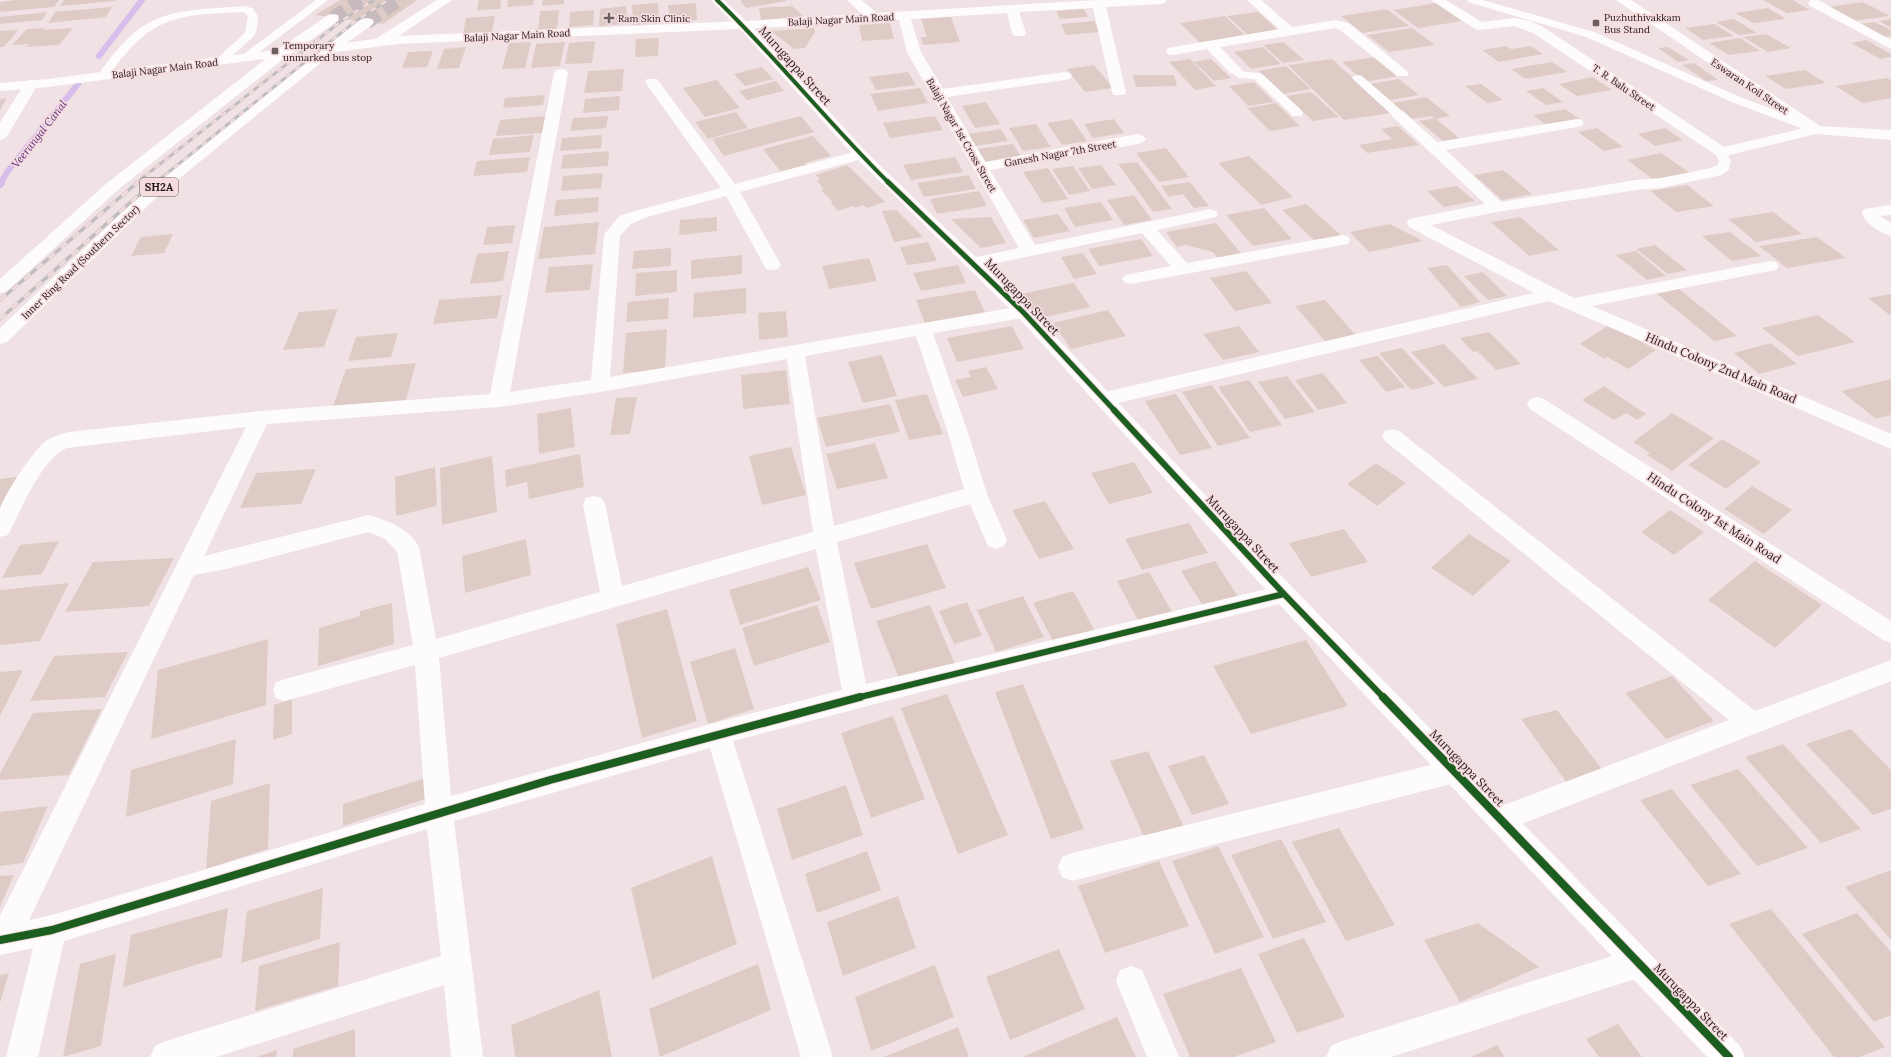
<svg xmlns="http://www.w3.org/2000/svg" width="1891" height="1057" font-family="Lora,serif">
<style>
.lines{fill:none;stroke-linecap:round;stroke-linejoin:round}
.stream-far1{stroke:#d7bdec;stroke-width:6}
.stream{stroke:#d7bdec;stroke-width:8}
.building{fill:#dfcbc6}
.primary-tunnel{stroke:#c7babc;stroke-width:14;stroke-dasharray:14 7;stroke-linecap:butt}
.service{fill:#fdfbfb;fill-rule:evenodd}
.minor{fill:#fdfbfb;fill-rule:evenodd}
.tertiary{fill:#fdfbfb;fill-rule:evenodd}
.primary{fill:#fdfbfb;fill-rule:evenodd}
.rail-far1-casing{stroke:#c1bdbe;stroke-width:3}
.rail-casing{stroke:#c1bdbe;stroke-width:3.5}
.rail-far1{stroke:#f6dcdf;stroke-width:2;stroke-dasharray:6;stroke-linecap:butt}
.rail{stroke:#f6dcdf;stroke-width:2.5;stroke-dasharray:8;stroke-linecap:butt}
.cycleway-far3-casing{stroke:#f6dcdf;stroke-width:5.5}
.cycleway-far2-casing{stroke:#f6dcdf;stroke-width:7}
.cycleway-far1-casing{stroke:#f6dcdf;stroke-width:8}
.cycleway-casing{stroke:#f6dcdf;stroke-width:10}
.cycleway-far3{stroke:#1b5e20;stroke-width:4}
.cycleway-far2{stroke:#1b5e20;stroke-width:5}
.cycleway-far1{stroke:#1b5e20;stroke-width:6}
.cycleway{stroke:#1b5e20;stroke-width:8}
.poi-dot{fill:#6b6061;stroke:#f6dcdf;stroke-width:1.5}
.labels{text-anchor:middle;stroke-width:3.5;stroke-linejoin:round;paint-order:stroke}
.far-poi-label{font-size:10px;fill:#231a1b;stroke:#f6dcdf;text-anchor:start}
.far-street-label{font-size:10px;fill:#231a1b;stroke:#f6dcdf}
.far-water-label{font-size:11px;font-style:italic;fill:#572f7c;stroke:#f6dcdf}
.shield{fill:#f6dcdf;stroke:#625456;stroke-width:1}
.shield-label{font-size:11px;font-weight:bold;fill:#231a1b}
.street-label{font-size:12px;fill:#231a1b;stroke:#f6dcdf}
</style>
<rect width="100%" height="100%" fill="#f0e2e4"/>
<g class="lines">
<!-- stream-far1 -->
<path class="stream-far1" d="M99,56L142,0
M1,183L7,172L78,84"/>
<!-- stream -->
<path class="stream" d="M0,184L1,182"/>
</g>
<!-- building -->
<path class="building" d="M16,0H59L54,7L0,12V2Z
M64,0H115V1L60,6Z
M340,0H417L383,24L315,15Z
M479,0H501L500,9L477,10Z
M508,0H534L533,5L507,7Z
M543,0H564V4L542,6Z
M740,0H786V1L746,8Z
M1763,0H1793L1810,10L1787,13Z
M1863,2L1890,16L1854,21L1828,7Z
M658,3L659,23L633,25L632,5Z
M696,3L697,20L670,22L668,5Z
M1436,3L1462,21L1418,28L1393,10Z
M626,6L627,24L599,26L600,9Z
M792,6L803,16L761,20L759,8Z
M112,7L106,17L48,23L55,12Z
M1768,8L1786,19L1753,23L1735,13Z
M1084,9L1088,17L1060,19L1056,11Z
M1387,9L1409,26L1362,33L1341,16Z
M559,10L557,29L538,30L540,11Z
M594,10L593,25L569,27L570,12Z
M47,12L42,20L0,24V17Z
M1258,12L1279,31L1248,35L1227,16Z
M495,16L492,32L463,35L466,18Z
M1225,16L1246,36L1200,43L1180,23Z
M951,17L960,42L923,45L921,37H927L921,19Z
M1734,19L1757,33L1739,35L1716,22Z
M1891,19V28L1879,21Z
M1094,21L1100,32L1066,35L1061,24Z
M1875,22L1891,30V36L1882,37L1858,24Z
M890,23L894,39L862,41L859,25Z
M1714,24L1734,36L1703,40L1685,28Z
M45,28L43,30L73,28L59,45L26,47L29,44L12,45L27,29Z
M814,28L815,32L805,48L794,49L771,31Z
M1412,28L1435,45L1389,52L1367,35Z
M18,30L4,47H0V31Z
M1766,34L1791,48L1768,52L1743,37Z
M659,38L658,56L635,57L636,39Z
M1740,38L1760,51L1729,55L1709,43Z
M1866,40L1891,54V57L1880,59L1851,43Z
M595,41L592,63L565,64L569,43Z
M531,42L525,68L502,69L509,43Z
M565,42L560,66L531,68L536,44Z
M1283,42L1304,60L1283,63L1263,45Z
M1506,46L1511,49L1531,46L1543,54L1499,62L1482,50Z
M466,47L459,68L437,69L444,49Z
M1263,47L1281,64L1251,69L1234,52Z
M1668,47L1689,60L1678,62L1658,48Z
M433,51L427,67L402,68L408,52Z
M1374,57L1398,76L1365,82L1342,62Z
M1190,59L1216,86L1195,90L1169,62Z
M1211,59L1231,78L1214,81L1194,62Z
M1332,59L1391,113L1344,120L1288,65Z
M1552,62L1567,72L1525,79L1511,69Z
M1694,63L1718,80L1706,81L1682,65Z
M1094,65L1113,88L1085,92L1067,69Z
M1286,66L1311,89L1283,94L1258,71Z
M762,67L773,79L745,86L734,74Z
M624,69L622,91L584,93L588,71Z
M1805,70L1826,83L1786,89L1765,76Z
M908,72L916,85L876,90L869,77Z
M1133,75H1174L1177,86L1136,87Z
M1593,77L1612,90L1577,96L1559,84Z
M1887,78L1891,80V98L1863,103L1835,86Z
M1399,79L1419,95L1390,100L1370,84Z
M717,80L740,108L705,117L683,88Z
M776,81L784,91L747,100L739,91Z
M1254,82L1274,102L1248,106L1229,86Z
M1481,84L1503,100L1487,103L1465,86Z
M920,88L928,103L878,111L870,94Z
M1543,88L1563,102L1546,105L1526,91Z
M1311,92L1339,117L1313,121L1286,96Z
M545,95L543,105L503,108L505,98Z
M620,96L619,110L583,113L585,99Z
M1426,97L1450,116L1436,119L1432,116L1411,119L1392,103Z
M7,98L0,110V99Z
M986,102L1000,124L975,128L962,106Z
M1276,103L1300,126L1270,131L1247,108Z
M1565,109L1580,119L1547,126L1533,115Z
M736,112L748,128L708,139L695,122Z
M545,116L542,133L496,136L500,120Z
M608,116L606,128L570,131L573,118Z
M801,116L814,132L724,156L712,139Z
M935,116L943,130L890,138L883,123Z
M1435,118L1460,139L1444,142L1419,121Z
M1072,119L1087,141L1062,145L1047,123Z
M1114,119L1124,133L1093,138L1084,124Z
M1036,124L1051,147L1023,151L1009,128Z
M1398,126L1419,145L1367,153L1359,145L1392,139L1381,129Z
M1597,128L1623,147L1604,151L1578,132Z
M1665,128L1683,140L1655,146L1638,134Z
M1001,129L1008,141L975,146L968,134Z
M534,135L530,152L489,155L493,139Z
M602,135L601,148L560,151L562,138Z
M813,136L831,156L805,163L809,169L784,176L763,149Z
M1013,144L1021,156L986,162L978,149Z
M1166,148L1189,177L1159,182L1136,153Z
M609,151L608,166L561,169L563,155Z
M1661,153L1693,175L1658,183L1627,160Z
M1249,156L1293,197L1261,205L1218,163Z
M530,157L527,172L473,176L477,161Z
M955,157L963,172L911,180L903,165Z
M1137,162L1172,209L1153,212L1118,164Z
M847,165L885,202L867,208L863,205L855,208L853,206L838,211L830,202H833L821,190L824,189L817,181L820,180L816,175Z
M1101,165L1116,185L1092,189L1078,168Z
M1073,166L1090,191L1069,195L1052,169Z
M1048,168L1068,199L1043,203L1023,172Z
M1503,170L1532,194L1502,200L1474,175Z
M603,173L601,188L561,191L563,176Z
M969,175L976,189L924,197L917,183Z
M1190,182L1209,206L1194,208L1183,194L1169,197L1161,186Z
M1687,185L1714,206L1676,212L1650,191Z
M1457,186L1475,201L1444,207L1427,191Z
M979,191L987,206L937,214L930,199Z
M1134,195L1152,220L1124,225L1107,200Z
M599,197L598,212L554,216L556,200Z
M1101,202L1113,220L1075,227L1064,208Z
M1306,204L1342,236L1314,240L1282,210Z
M1264,208L1292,239L1253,246L1226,215Z
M896,210L923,237L894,242L882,211Z
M1773,212L1802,234L1756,242L1728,219Z
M1058,214L1070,231L1034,238L1023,220Z
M717,217V231L679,235L680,220Z
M991,217L1006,243L981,248L951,219Z
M1520,217L1559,250L1529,256L1491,222Z
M599,222L595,254L538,259L544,227Z
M1216,223L1243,256L1220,261L1213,252L1186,245L1177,247L1166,232Z
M1390,224L1423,241L1369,252L1350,232Z
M515,225L512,243L483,245L487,227Z
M1730,232L1761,256L1732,261L1702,236Z
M173,234L164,253L131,256L141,237Z
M1817,237L1846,258L1787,268L1759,246Z
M1141,239L1153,256L1099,266L1088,249Z
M928,242L937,261L907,265L900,247Z
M1655,245L1687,270L1668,274L1636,249Z
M671,248V266L632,269L634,251Z
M509,251L503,281L470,284L477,254Z
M1636,251L1666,276L1647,280L1616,255Z
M1083,253L1097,274L1074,279L1061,257Z
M742,255V274L691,279V260Z
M869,258L877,281L829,289L822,266Z
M593,264L590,290L545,293L549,267Z
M958,265L966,283L921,291L913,273Z
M1447,265L1480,302L1461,307L1427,268Z
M677,270V292L635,296L636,273Z
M1246,271L1272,303L1235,311L1210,278Z
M1483,272L1507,296L1488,300L1464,276Z
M1074,283L1090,307L1037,319L1021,294Z
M746,288V313L693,318L694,293Z
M1679,289L1737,336L1714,341L1657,294Z
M975,290L986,315L926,326L916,300Z
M1891,294V316L1868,298Z
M502,295L497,318L433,324L439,300Z
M669,298L668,319L626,322L628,302Z
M1325,300L1359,339L1329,346L1295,306Z
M338,309L324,347L283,350L299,312Z
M1108,310L1126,336L1071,349L1053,323Z
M786,311L788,337L759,340L758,313Z
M1818,315L1855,342L1798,356L1762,328Z
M1610,324L1656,350L1628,369L1607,357L1605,359L1580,344Z
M1012,326L1024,349L957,362L947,338Z
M1239,326L1259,352L1223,360L1203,334Z
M667,329L665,369L623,373L626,333Z
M1489,332L1521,364L1496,370L1477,351L1473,352L1460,338Z
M398,333L391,357L348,361L356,337Z
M1771,343L1797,364L1759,374L1734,353Z
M1444,344L1478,379L1444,387L1411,352Z
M1402,348L1435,384L1411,390L1379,353Z
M882,355L897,396L863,403L848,362Z
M1378,356L1405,387L1386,392L1359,360Z
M416,363L406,400L333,406L346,369Z
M986,367L998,389L963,397L955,380L971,377L968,371Z
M786,370L790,404L743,409L741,375Z
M1323,373L1347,403L1318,410L1295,380Z
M1287,376L1315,412L1285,419L1258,382Z
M1891,379V415L1876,419L1841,391Z
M1249,380L1282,425L1250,432L1218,387Z
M1212,385L1250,438L1218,446L1182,392Z
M1604,386L1646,414L1637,420L1626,413L1614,420L1582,400Z
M927,394L943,434L909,440L895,400Z
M1176,394L1212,448L1180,455L1145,401Z
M637,397L630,434L610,435L616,398Z
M890,404L900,432L826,447L817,418Z
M571,408L575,447L539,454L537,414Z
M1672,413L1714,438L1672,471L1647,455L1650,453L1633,442Z
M1722,439L1761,462L1726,489L1688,465Z
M875,443L888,478L837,489L826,454Z
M791,447L806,495L762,505L749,456Z
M580,454L584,487L529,499L527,482L506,487L505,470Z
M492,456L497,512L442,525L440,468Z
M1134,462L1153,493L1109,504L1091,473Z
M1376,463L1406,483L1377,506L1347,484Z
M435,467L437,506L396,516L395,477Z
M316,469L301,504L240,508L256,473Z
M17,477L0,507V479Z
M1752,486L1792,510L1764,534L1724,509Z
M1045,501L1074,549L1039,559L1012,510Z
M1670,510L1704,532L1674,555L1641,532Z
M1189,523L1208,553L1142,570L1125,539Z
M1344,529L1368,562L1311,577L1289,543Z
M1469,534L1511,561L1473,596L1431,568Z
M526,539L531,575L465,593L462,556Z
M59,541L42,574L2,578L20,545Z
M927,544L946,588L871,609L854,563Z
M174,558L149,606L65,612L93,562Z
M1215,561L1239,598L1205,609L1181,571Z
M1755,561L1822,605L1775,648L1708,600Z
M808,567L821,600L740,625L729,590Z
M1149,572L1174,615L1140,624L1117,581Z
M69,583L40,641L0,645V590Z
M1073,591L1096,633L1055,645L1033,603Z
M1023,596L1044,637L996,652L977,610Z
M967,602L982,636L954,644L939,611Z
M392,603L394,644L318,666L319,628L360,616V611Z
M817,605L830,642L754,666L742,628Z
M930,605L957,669L902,686L876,621Z
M667,609L697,721L642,738L616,624Z
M268,639L266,705L151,739L158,670Z
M1306,640L1348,706L1251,734L1213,666Z
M735,648L754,709L708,724L690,662Z
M128,652L105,697L30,701L54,656Z
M23,670L0,716V672Z
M1672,676L1714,721L1666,739L1625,693Z
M1023,684L1084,829L1051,839L995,692Z
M947,694L1008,835L958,854L901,708Z
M292,699V734L273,740L274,705Z
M102,709L69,775L0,780V773L33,713Z
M1557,710L1604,772L1567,783L1521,719Z
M893,716L925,799L871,818L841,733Z
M1851,729L1891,770V809L1873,815L1806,744Z
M236,739L233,784L126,817L131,770Z
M1783,744L1861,829L1821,843L1745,757Z
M1148,751L1184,827L1145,839L1110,761Z
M1204,755L1229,804L1192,815L1168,766Z
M1738,769L1808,848L1757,866L1690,785Z
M423,779L425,799L343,826V804Z
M270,783L268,849L206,869L211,801Z
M846,785L863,835L792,860L777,809Z
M1672,789L1741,874L1708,886L1640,800Z
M48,806L23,863L0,866V812Z
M1339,828L1395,925L1346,941L1292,842Z
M1281,839L1326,922L1273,939L1231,855Z
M1218,846L1264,937L1215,954L1172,861Z
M867,851L881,890L817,913L805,874Z
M712,856L737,944L652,979L631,888Z
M1159,861L1189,926L1105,953L1078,886Z
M1891,870V940L1845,887Z
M14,875L0,907V876Z
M323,888L320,939L241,963L247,911Z
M898,896L916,948L843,976L827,922Z
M228,908L222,957L123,987L131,935Z
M1771,909L1885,1047L1860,1057H1834L1729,924Z
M1857,913L1891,952V1015L1874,1022L1802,934Z
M1478,923L1539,967L1460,1002L1424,940Z
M1304,938L1345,1017L1297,1033L1258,954Z
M340,942L338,986L255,1011L259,966Z
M1059,949L1085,1009L1010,1040L986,977Z
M116,954L101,1046L63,1057L80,964Z
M758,964L771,1010L660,1057L649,1009Z
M935,965L954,1017L871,1051L855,997Z
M1241,968L1276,1042L1234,1057H1190L1163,994Z
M9,973L0,1003V975Z
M599,990L612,1057H515L511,1025Z
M1117,1017L1136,1057H1022Z
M1618,1024L1642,1057H1599L1586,1039Z
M958,1027L969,1057H884Z
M355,1029V1057H293V1049Z
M1497,1045L1505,1057H1471Z
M277,1050L276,1057H256Z"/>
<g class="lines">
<!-- primary-tunnel -->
<path class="primary-tunnel" d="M333,18L361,0
M367,22L399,0"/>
<!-- service -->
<path class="service" d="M316,0H328L249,60H241L239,58L241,56Z
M1467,0H1483L1594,32L1740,97L1820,127L1822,130L1816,134L1732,102L1586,37L1468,2Z
M244,6L252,8L258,16L257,29L254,36L224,63H216L214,61L245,33L248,16L244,12C173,15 151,16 108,77H100L98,75C145,8 168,12 244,6Z
M1235,67L1245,72L1261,73L1301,110L1303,113L1301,116H1293L1254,79L1238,78L1229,70Z
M1358,75L1362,76L1402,111L1404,114L1402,117H1394L1354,80L1352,78L1354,76Z
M1721,148L1725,149L1731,161L1727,171H1717L1716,168L1719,161L1715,152L1717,149Z"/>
<!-- minor -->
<path class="minor" d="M437,0H452L387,44H377L375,41L377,38Z
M711,0H724L746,21L862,14L847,0H861L877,13L1097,0H1167L1165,3L1161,4L1106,7L1126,92L1124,95H1114L1112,92L1093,8L1019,12L1026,33L1024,36H1014L1012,33L1007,13L911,19L921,52L943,89L1065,72L1070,73L1072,76L1070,79L1065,80L947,97L985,162L1138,134L1143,136L1146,139L1143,142L1138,144L990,170L1035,245L1210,209L1216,211L1218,214L1216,217L1157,230L1187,263L1342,235L1348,236L1350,240L1348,244L1342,245L1131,284L1125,283L1122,279L1125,275L1171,266L1142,233L973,268L967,267L964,263L967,259L1019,248L907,52L899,20L743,29L738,28Z
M1247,0H1261L1292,27L1336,20L1350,24L1409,73L1407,76H1397L1340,30L1335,28L1220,47L1242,70L1240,73H1230L1207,49L1173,55L1168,54L1166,51L1168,48L1173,47L1279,29Z
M1431,0H1446L1482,22L1514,18L1530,21L1543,27L1724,147L1804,128L1616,0H1631L1820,126L1891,130V140L1816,134L1721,157L1716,155L1533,33L1514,26L1480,30L1475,29Z
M1811,0H1818L1891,40V49L1810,6L1808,3Z
M561,69L566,70L568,73L510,392L591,380L604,235L619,216L635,211L721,188L645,82L647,79H657L735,184L861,150L866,152L869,155L866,158L740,192L781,265L778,269L772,270L766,269L726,196L647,217L631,224L620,236L610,377L1023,306L1029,308L1032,312L1029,316L1023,318L933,333L968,433L987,494L1007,540L1004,546L996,549L988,546L970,504L837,542L866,684L1284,585L1292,587L1296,594L1292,601L929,690L733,741L833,1057H801L710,748L454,821L483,1057H451L444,985L216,1057H150L155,1046L166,1041L441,956L427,829L64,941L38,1057H6L33,948L0,955V916L246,427L67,448C40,460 22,509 8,535L0,537C0,529 0,518 0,510C2,497 35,448 46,441C53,436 62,434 69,432L260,411L490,394L554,73L556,70ZM916,336L948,433L964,489L834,526L805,356ZM787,359L813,532L622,586L605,504L602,498L594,496L586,498L583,504L600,592L436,639L419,547C409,528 388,521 369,515L204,556L267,424L499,407L600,392ZM368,532L385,539L397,551L413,645L285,679L276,682L273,690L276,698L285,701L415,665L425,804L52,915L29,920L194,575L226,569ZM816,549L842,690L718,722L451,796L439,658Z
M31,80L36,81L38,84L8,135L5,138L0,140V123L26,81Z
M1398,110L1403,111L1437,142L1577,119L1582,120L1584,123L1582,126L1577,127L1446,150L1501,202L1636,180L1661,178L1711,168L1722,163L1728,165L1730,168L1722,175L1661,188L1636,190L1497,212L1431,225L1574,298L1770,261L1776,262L1779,266L1776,270L1770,271L1592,306L1891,434V449L1549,301L1105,406L1098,404L1095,399L1098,394L1105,392L1534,293L1409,227L1407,223L1409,219L1485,204L1393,117L1391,114L1393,111Z
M1891,205V215L1880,216L1891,223V236C1880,233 1864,223 1862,212L1864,209Z
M1537,397L1544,399L1891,621V643L1883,640L1530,409L1527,404L1530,399Z
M1392,429L1399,431L1755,711L1891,660V681L1501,832L1491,828L1487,819L1491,810L1729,720L1385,441L1382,436L1385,431Z
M1455,759L1464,762L1468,771L1464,780L1455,783L1072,881L1062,877L1058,867L1062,857L1072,853Z
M1638,948L1648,953L1653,963L1648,973L1638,978L1391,1057H1326L1331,1046L1342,1041Z
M1131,966L1142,970L1179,1057H1147L1116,981L1120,970Z"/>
<!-- tertiary -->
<path class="tertiary" d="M743,21L748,22L866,152L1029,308L1292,587L1740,1046L1745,1057H1707L1276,601L1017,316L856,158L740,29L398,44L329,53L324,52L322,49L324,46L329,45L398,36Z
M282,49L287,50L289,53L287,56L48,87L0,91V83L48,79Z"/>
<!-- primary -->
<path class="primary" d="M333,14L338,15L339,18L338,21L287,56L119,189L6,292L0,293V279L107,183L277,50L328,15Z
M367,18L372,19L374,22L372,25L334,52L158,196L7,342L0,344V328L146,190L324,46L362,19Z"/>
<defs>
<path id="rail-far1" d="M136,183L344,19L374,0
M155,183L357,20L388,0"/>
<path id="rail" d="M0,300L138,182
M0,319L133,200L156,182"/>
</defs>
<!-- rail-far1 casing -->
<use href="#rail-far1" class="rail-far1-casing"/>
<!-- rail casing -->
<use href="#rail" class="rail-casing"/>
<!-- rail-far1 -->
<use href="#rail-far1" class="rail-far1"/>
<!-- rail -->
<use href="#rail" class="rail"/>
<defs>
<path id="cycleway-far3" d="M717,0C777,58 829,124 889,183"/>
<path id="cycleway-far2" d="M888,182L1023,312L1115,411"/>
<path id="cycleway-far1" d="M1114,410L1284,594L1384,698
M856,698L1284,594"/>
<path id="cycleway" d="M1383,697L1729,1057
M0,940L52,930L550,780L860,697"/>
</defs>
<!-- cycleway-far3 casing -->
<use href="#cycleway-far3" class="cycleway-far3-casing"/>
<!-- cycleway-far2 casing -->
<use href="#cycleway-far2" class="cycleway-far2-casing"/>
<!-- cycleway-far1 casing -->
<use href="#cycleway-far1" class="cycleway-far1-casing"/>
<!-- cycleway casing -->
<use href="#cycleway" class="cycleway-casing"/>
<!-- cycleway-far3 -->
<use href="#cycleway-far3" class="cycleway-far3"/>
<!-- cycleway-far2 -->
<use href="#cycleway-far2" class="cycleway-far2"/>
<!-- cycleway-far1 -->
<use href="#cycleway-far1" class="cycleway-far1"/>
<!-- cycleway -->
<use href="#cycleway" class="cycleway"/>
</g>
<!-- markers -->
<g class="poi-dot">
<path d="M607 12h4v4h4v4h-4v4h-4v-4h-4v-4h4z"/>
<rect x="1592" y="19" width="8" height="8" rx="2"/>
<rect x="271" y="47" width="8" height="8" rx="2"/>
</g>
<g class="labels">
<!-- far-poi labels -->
<g class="far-poi-label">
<text x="1604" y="21">Puzhuthivakkam<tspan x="1604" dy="12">Bus Stand</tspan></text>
<text x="618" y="22">Ram Skin Clinic</text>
<text x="283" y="49">Temporary<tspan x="283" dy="12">unmarked bus stop</tspan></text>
</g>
<!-- far-street labels -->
<g class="far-street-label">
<text transform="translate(841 19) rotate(-3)" y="4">Balaji Nagar Main Road</text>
<text transform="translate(517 35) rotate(-3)" y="4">Balaji Nagar Main Road</text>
<text transform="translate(165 68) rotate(-7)" y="4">Balaji Nagar Main Road</text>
<text transform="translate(1750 86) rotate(34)" y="4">Eswaran Koil Street</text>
<text transform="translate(1624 87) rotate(34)" y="4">T. R. Balu Street</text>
<text transform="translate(962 135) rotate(60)" y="4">Balaji Nagar 1st Cross Street</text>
<text transform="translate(1060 153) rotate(-10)" y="4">Ganesh Nagar 7th Street</text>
<text transform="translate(80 262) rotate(-44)" y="4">Inner Ring Road (Southern Sector)</text>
</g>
<!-- far-water labels -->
<g class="far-water-label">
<text transform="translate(39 134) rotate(-52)" y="4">Veerangal Canal</text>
</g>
<!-- shield labels -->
<rect class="shield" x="140" y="178" width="38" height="18" rx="3"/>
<g class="shield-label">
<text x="159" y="191">SH2A</text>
</g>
<!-- street labels -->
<g class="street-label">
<text transform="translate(795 66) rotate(48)" y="4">Murugappa Street</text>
<text transform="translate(1022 297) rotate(46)" y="4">Murugappa Street</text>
<text transform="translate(1721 368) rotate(23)" y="4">Hindu Colony 2nd Main Road</text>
<text transform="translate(1714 518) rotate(33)" y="4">Hindu Colony 1st Main Road</text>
<text transform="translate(1243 534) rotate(47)" y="4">Murugappa Street</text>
<text transform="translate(1467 768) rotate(46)" y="4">Murugappa Street</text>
<text transform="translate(1691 1002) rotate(46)" y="4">Murugappa Street</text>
</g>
</g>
</svg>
